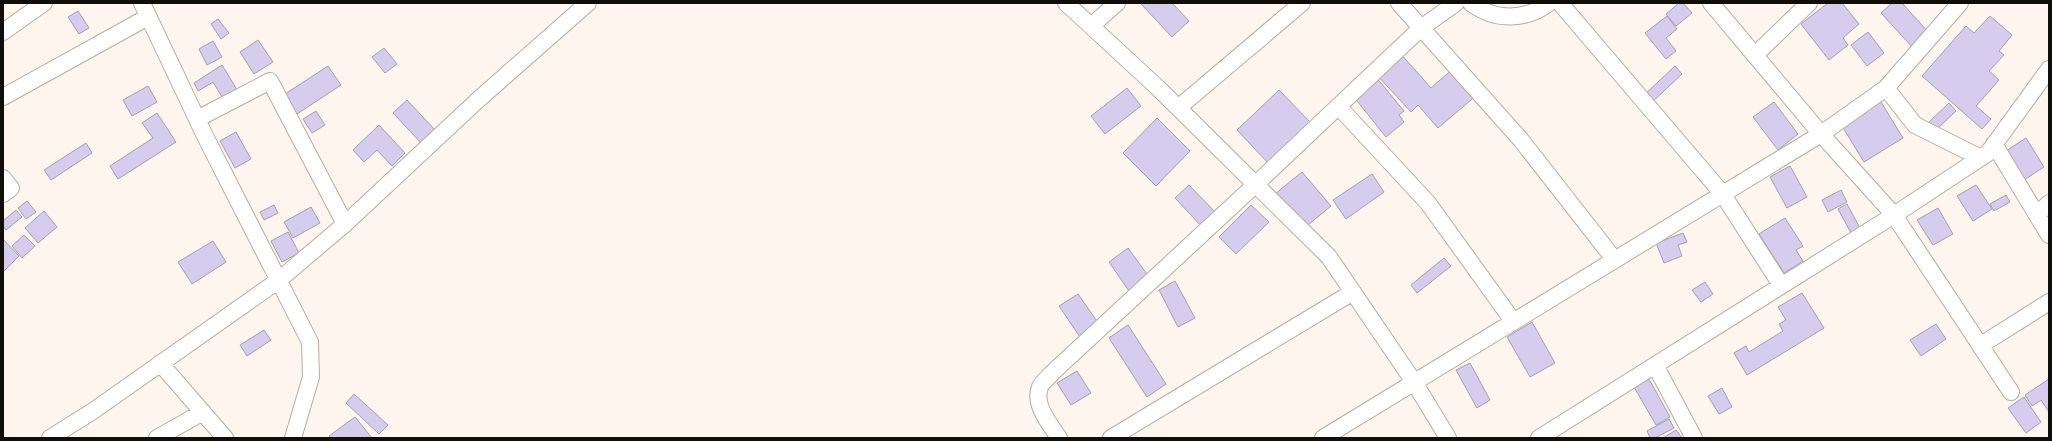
<svg xmlns="http://www.w3.org/2000/svg" width="2052" height="441" font-family="'Fira Sans',sans-serif">
<style>
.building{fill:#d6cced;stroke:#a49fae}
.lines{fill:none;stroke-linecap:round;stroke-linejoin:round}
.minor-casing{stroke:#b9aca1;stroke-width:18}
.minor{stroke:#fff;stroke-width:16}
</style>
<rect width="100%" height="100%" fill="#fef6ee"/>
<!-- building -->
<path class="building" d="M1142,3H1172L1189,21L1172,37L1141,4Z
M1679,3H1683L1692,13L1676,26L1666,14Z
M1828,3H1842L1859,24L1843,38L1848,45L1829,60L1801,24Z
M1892,3H1902L1930,34L1913,48L1881,13Z
M78,11L89,28L79,34L68,17Z
M1667,16L1677,29L1666,38L1676,51L1666,59L1645,33Z
M1990,16L2012,35L1999,51L2004,55L1989,71L1999,80L1976,106L1991,119L1982,129L1922,76L1966,26L1974,33Z
M218,19L229,33L221,39L211,24Z
M1868,32L1884,53L1867,66L1851,45Z
M258,40L273,62L254,74L240,52Z
M213,41L222,57L207,65L199,49Z
M384,48L397,64L385,73L372,57Z
M1400,53L1431,88L1455,67L1478,94L1438,128L1418,105L1411,112L1376,74Z
M222,65L239,93L225,102L213,82L198,91L194,83Z
M328,66L341,85L297,114L285,94Z
M1675,66L1682,74L1649,105L1642,97Z
M1376,77L1404,111L1399,115L1404,122L1386,137L1353,96Z
M148,86L157,102L132,116L123,100Z
M1127,88L1141,106L1105,134L1091,116Z
M1279,90L1311,123L1268,163L1237,130Z
M407,100L436,131L422,144L393,113Z
M1774,102L1798,134L1778,150L1753,117Z
M1881,102L1903,138L1864,162L1842,126Z
M1949,103L1956,111L1937,129L1929,122Z
M316,111L325,125L312,133L303,119Z
M157,113L176,142L118,179L110,166L153,138L142,123Z
M1157,118L1190,151L1156,186L1123,153Z
M379,125L405,153L392,166L377,150L364,162L353,150Z
M236,132L251,159L235,168L220,141Z
M2026,138L2044,167L2024,180L2006,151Z
M86,143L92,153L51,180L44,170Z
M1790,166L1807,197L1787,208L1770,177Z
M1302,172L1331,206L1303,229L1275,194Z
M1372,174L1384,192L1346,219L1333,200Z
M1189,185L1218,215L1204,229L1175,198Z
M1976,185L1992,209L1973,221L1957,196Z
M1841,190L1847,202L1828,212L1822,200Z
M2006,195L2010,202L1994,211L1990,204Z
M27,201L36,212L26,219L18,208Z
M1847,204L1860,228L1851,233L1838,209Z
M274,205L278,213L264,220L260,212Z
M1251,205L1269,222L1236,254L1219,237Z
M311,207L320,223L293,238L284,222Z
M1938,208L1953,234L1933,245L1917,220Z
M16,210L22,217L6,230L3,226V221Z
M44,211L57,227L38,243L25,228Z
M1785,218L1803,246L1796,250L1803,261L1784,273L1759,234Z
M288,232L299,253L282,262L271,241Z
M1683,233L1687,242L1678,245L1682,256L1664,263L1656,243Z
M24,235L35,246L22,258L12,246Z
M3,239L19,256L3,272Z
M213,241L226,262L192,284L178,262Z
M1128,248L1149,277L1129,291L1109,262Z
M1444,258L1451,266L1417,293L1411,285Z
M1175,281L1195,318L1178,327L1159,290Z
M1705,282L1713,294L1701,302L1692,290Z
M1802,293L1824,328L1747,375L1734,353L1746,346L1749,352L1783,331L1779,324L1786,320L1778,307Z
M1078,294L1099,324L1080,337L1059,306Z
M1532,322L1555,363L1530,377L1507,337Z
M1936,324L1946,339L1921,356L1910,340Z
M1128,325L1166,384L1147,397L1109,338Z
M264,330L271,340L247,356L240,345Z
M1470,363L1490,400L1477,408L1456,370Z
M1077,371L1091,393L1071,405L1057,383Z
M1649,379L1670,417L1656,425L1634,387Z
M2049,379V412L2041,400L2032,406L2025,395Z
M1722,388L1732,407L1719,414L1708,396Z
M354,394L388,425L379,434L346,403Z
M2024,397L2041,422L2026,433L2008,408Z
M355,417L372,438H331L329,436Z
M1669,419L1674,428L1655,438H1650L1647,431Z
M1676,430L1682,438H1663Z"/>
<g class="lines">
<defs>
<path id="minor" d="M142,3L205,136L310,342L311,377L293,438
M1066,3L1157,87L1329,257L1414,382L1448,438
M1399,3L1521,140L1614,259
M1471,3C1495,21 1525,21 1549,3
M1560,3L1722,193L1781,285
M1711,3L1821,134L1894,215L2011,392
M1091,26L1117,3
M3,32L44,3
M1755,55L1809,3
M1886,88L1915,125L1981,158
M3,97L148,17
M1338,106L1428,203L1513,321
M1178,108L1302,3
M197,119L270,81L345,224
M1994,144L2049,235
M3,178L11,188L3,194
M2037,215L2049,203
M1981,345L2049,302
M160,363L225,438
M1655,365L1694,438
M50,438L93,411L279,280L345,224L479,99L588,3
M157,438L203,412
M1059,438C1050,424 1033,405 1040,387C1042,382 1049,377 1052,373L1256,184L1421,28L1456,3
M1111,438L1353,292
M1323,438L1821,134L1886,88L1960,3
M1539,438L1894,215L1988,153L2049,69"/>
</defs>
<!-- minor casing -->
<use href="#minor" class="minor-casing"/>
<!-- minor -->
<use href="#minor" class="minor"/>
</g>
<!-- border -->
<rect width="2052" height="441" fill="none" stroke="#110d09" stroke-width="8"/>
</svg>
